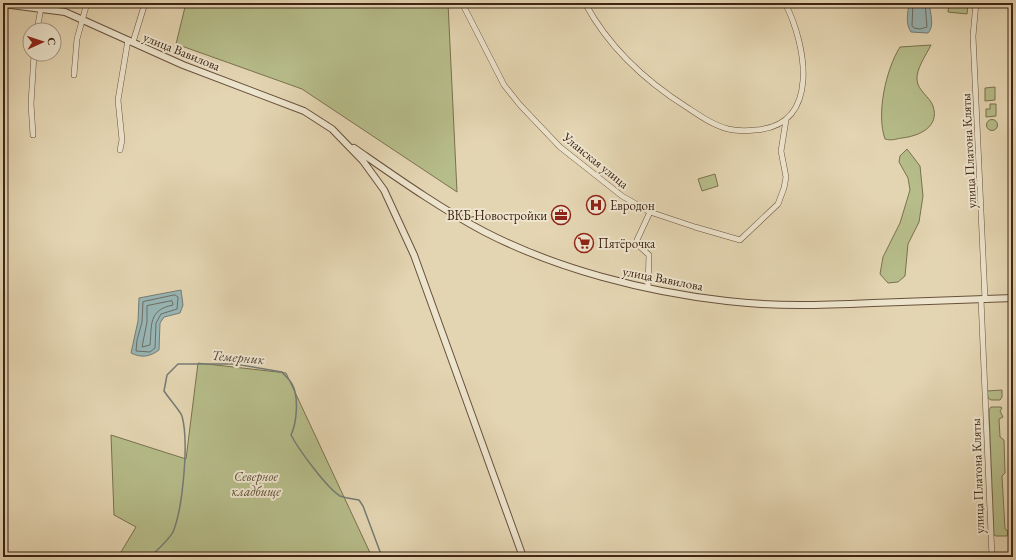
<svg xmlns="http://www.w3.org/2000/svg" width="1016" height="560" font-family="'EB Garamond',serif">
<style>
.green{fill:#b6bd8a;stroke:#7a714f}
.water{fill:#98b6b6;stroke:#747c75}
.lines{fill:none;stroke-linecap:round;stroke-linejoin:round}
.shore{stroke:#6c6e65;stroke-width:1}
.stream{stroke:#747c75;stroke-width:1.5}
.minor-casing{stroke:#68513c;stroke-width:6}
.tertiary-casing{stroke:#68513c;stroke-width:8}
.minor{stroke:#ede4cd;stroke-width:5}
.tertiary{stroke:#ede4cd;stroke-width:6}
.labels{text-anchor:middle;stroke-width:4;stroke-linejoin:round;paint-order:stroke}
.street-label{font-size:13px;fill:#3f2514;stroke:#ede4cd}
.poi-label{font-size:13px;fill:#3f2514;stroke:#ede4cd;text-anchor:start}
.park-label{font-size:13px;font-style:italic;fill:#5d4b32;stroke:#ede4cd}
.water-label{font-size:14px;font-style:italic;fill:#55493c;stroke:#ede4cd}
</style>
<rect width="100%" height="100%" fill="#e4d5b2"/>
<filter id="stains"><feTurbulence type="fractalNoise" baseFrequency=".005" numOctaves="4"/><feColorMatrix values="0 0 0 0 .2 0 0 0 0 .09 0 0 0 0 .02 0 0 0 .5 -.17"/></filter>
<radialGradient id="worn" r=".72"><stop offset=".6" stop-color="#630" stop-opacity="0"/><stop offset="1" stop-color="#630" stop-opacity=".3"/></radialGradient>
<!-- green -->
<path class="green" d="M186,3H448L457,192L302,89L176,44Z
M949,3H968L967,14L948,12Z
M931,45C926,55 916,69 917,80C918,91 930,97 933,106C940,127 919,136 902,138C895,139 892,141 885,139C876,114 886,69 900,47Z
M995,87V100L985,101V88Z
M990,104H996V116L986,117V109H990Z
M986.5 125a5.5 5.5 0 1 1 11 0a5.5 5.5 0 1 1-11 0Z
M907,149L920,166L923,196L919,222L908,244L905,276L898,282L888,283L880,274L883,257L900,223L910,190L908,178L899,162L900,156Z
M715,174L718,186L702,191L698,179Z
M198,363L286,373L372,557H118L136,527L114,515L111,435L186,459Z
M1002,390V397L1000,400H991L988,398L987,391Z
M991,407H1001L1002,408L1000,411L1003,417L999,419L1000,437L1004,440L1005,473L1002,476L1005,529L1008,531L1007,536H996L994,535L989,410Z"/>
<!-- water -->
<path class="water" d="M909,3H929C930,12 935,26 928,33L911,32C905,23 908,13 909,3Z
M181,290L183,305L180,313L164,317L160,323L159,350C150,357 141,358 131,353L138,321L139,298Z"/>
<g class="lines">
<!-- shore -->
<path class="shore" d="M913,3L912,26L914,28L920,29L927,27L925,3
M175,295L178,297L177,309L161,314L156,323L155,348L150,352L136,351L137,340L142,322L143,302Z
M172,301L173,305C148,310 152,325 150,345L142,347L147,322V306Z"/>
<!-- stream -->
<path class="stream" d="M150,557C157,550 168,541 173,532C183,508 189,441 182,416C181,412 167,396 164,391L167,375L178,364H235L282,372C285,376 290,380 292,384C299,396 297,422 291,435C299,450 326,487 340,496C345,498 353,499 359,500L363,506L382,557"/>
<defs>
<path id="minor" d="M462,3L504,85L520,105L560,147L622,196L650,212L695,227L740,240L778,204L784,188L786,177L781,151L786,120
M585,3C609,48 645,81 688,108C700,116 713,125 728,129C737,131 746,131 755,130C822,126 806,44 785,3
M976,3L973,36L985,299
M37,30L41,8
M133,42L145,3
M74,75L77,39L87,3
M33,135L31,104L34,54
M120,150L122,140L118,100L128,40
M648,287L649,255L638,245L637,240L650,212
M981,299L992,557"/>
<path id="tertiary" d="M3,4L65,12L183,65L304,111L332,129L363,161L384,190L414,255L523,557
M354,148C396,177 438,207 483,231C556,269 646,292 727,301C776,307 825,305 873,303C920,301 967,300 1013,298"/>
</defs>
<!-- minor casing -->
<use href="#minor" class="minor-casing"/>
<!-- tertiary casing -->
<use href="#tertiary" class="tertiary-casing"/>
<!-- minor -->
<use href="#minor" class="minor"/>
<!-- tertiary -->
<use href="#tertiary" class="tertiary"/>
</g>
<!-- icons -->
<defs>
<symbol id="hospital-ring" viewBox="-11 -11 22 22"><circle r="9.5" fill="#ede4cd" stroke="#8f2418" stroke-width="1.5"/><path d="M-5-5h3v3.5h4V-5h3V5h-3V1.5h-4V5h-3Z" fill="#8f2418"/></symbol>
<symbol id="office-ring" viewBox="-11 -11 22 22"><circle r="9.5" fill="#ede4cd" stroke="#8f2418" stroke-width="1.5"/><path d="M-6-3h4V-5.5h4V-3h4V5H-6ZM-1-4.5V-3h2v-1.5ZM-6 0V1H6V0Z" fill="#8f2418"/></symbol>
<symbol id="supermarket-ring" viewBox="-11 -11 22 22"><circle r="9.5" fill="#ede4cd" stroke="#8f2418" stroke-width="1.5"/><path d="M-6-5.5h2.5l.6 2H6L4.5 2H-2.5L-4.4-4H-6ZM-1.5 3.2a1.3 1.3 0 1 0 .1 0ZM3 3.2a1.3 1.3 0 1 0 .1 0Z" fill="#8f2418"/></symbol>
</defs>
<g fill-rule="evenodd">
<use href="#hospital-ring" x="585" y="194" width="22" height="22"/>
<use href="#office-ring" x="550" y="204" width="22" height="22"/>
<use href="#supermarket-ring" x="573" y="232" width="22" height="22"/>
</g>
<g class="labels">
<!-- street labels -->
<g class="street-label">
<text transform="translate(182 51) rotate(22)" y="5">улица Вавилова</text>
<text transform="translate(968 151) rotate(-93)" y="5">улица Платона Кляты</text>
<text transform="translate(596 160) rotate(39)" y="5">Уланская улица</text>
<text transform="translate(663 278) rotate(11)" y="5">улица Вавилова</text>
<text transform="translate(977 476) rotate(-92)" y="5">улица Платона Кляты</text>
</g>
<!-- poi labels -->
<g class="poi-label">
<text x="610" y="210">Евродон</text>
<text x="547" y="220" text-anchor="end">ВКБ-Новостройки</text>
<text x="598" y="248">Пятёрочка</text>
</g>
<!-- park labels -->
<g class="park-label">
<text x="256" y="481">Северное<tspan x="256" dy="15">кладбище</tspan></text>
</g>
<!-- water labels -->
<g class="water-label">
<text transform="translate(238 357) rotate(5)" y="5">Темерник</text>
</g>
</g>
<!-- margin -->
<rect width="1016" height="560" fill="none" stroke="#e4d5b2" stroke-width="16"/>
<rect x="4" y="4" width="1008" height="552" fill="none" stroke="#3f2514" stroke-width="2"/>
<rect x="8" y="8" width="1000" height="544" fill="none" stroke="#3f2514"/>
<!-- north arrow -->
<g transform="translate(42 42) rotate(87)"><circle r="19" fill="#ede4cd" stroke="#a79883"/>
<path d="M0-3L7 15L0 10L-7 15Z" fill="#8f2418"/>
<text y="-6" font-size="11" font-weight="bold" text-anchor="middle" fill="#3f2514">С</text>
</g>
<rect width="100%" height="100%" filter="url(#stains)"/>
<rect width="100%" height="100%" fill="url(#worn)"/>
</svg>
